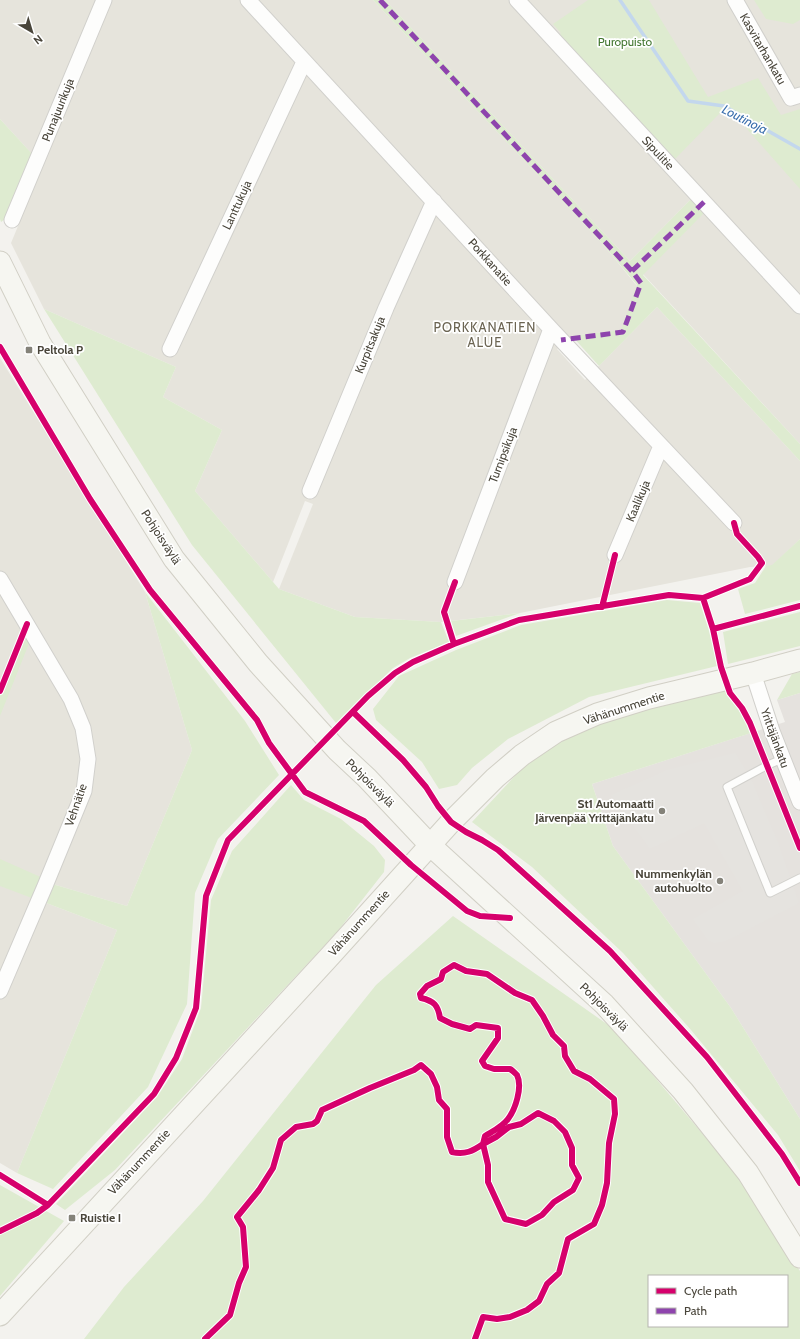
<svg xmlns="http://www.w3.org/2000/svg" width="800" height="1339" font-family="Cabin,sans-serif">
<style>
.residential{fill:#e6e4dc}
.industrial{fill:#e5e2de}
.green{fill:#deebd0;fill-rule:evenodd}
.parking{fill:#e5e3df}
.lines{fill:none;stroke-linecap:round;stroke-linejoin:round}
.stream{stroke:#c3d7ed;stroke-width:3.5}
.lane-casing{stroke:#d1d0cc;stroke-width:9}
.street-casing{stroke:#d1d0cc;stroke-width:17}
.secondary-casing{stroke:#d1cfc5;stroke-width:23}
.lane{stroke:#fdfdfc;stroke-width:7}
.street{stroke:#fdfdfc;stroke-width:15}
.secondary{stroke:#f6f6f1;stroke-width:21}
.quiet{stroke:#8e44ad;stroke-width:5;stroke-dasharray:10 5;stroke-linecap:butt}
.cycleway-casing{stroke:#fff;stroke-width:8}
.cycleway{stroke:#d6006c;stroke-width:6}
.poi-dot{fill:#848279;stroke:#fff;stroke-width:1.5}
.labels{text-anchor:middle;stroke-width:3.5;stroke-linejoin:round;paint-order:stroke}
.park-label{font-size:12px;fill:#437731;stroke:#fff}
.street-label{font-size:12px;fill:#49453a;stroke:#fff}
.poi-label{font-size:12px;font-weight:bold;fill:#49453a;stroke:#fff;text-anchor:start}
.water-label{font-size:13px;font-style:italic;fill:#3a6fad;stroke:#fff}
.neighbourhood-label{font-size:13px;letter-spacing:1px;fill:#6b6452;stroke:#fff}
</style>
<rect width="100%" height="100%" fill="#f3f2ee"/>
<!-- residential -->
<path class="residential" d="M0,0H373L601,242L637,286L622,330L572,336L557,349L585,380L657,307L800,461V539L772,566L750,567L520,613L441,622L355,617L279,589L313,504L305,501L273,582L195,491L222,430L163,397L176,367L44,309L11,243L43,166L0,119Z
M385,0H800V444L643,274L703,213L691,199L630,261Z
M0,358L145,592L192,750L127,906L49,883L41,901L117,930L17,1173L0,1163Z"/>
<!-- industrial -->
<path class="industrial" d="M800,693V1119L731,1008L613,846L592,784L785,722L777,700Z"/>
<!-- green -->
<path class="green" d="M373,0H385L630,261L691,199L704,213L643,275L800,444V461L657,307L599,366L572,336L621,330L637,285L601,242Z
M588,0H649L708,97L758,78L781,115L800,109V189L740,121L721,112L675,159L671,155L668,158L556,36L561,33L553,24Z
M754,0H800V20L793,24L766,19Z
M0,119L34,156L8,217L1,222L0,219Z
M44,309L176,367L163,397L222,430L195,491L279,589L355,617L441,622L449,642L410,658L393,668L336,723L192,545Z
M800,539V600L745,614L738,589L755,583L766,566L772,565Z
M145,592L245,721L279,775L218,839L195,893L187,1004L148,1087L53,1189L17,1173L117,930L41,901L49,883L127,906L192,750Z
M667,600L700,603L709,631L717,666L589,697L508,739L472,768L457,785L439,789L422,762L376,720L373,709L399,676L456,650L521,625Z
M800,612V646L728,664L723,632Z
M520,613L456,636L451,621Z
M23,626L30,641L0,716V682Z
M800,672V693L777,700L792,674Z
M723,688L743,714L751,733L592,784L613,846L731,1008L800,1119V1171L778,1135L691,1030L623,953L532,867L472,822L525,765L584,726Z
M291,785L304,800L341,819L374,846L385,860L384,872L337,932L115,1170L65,1210L56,1204L157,1097L182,1059L201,1008L211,900L232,851Z
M0,859L45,879L37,900L0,886Z
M453,916L614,1029L739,1177L800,1271V1339H84L124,1287L203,1201L376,985ZM649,1276H787V1326H649Z
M0,1185L64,1221L0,1296Z"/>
<!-- parking -->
<path class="parking" d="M735,753L751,779L779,845L799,903L726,941L714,943L708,940L693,919L743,891L704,823L650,849L611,795L667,770Z"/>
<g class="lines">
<!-- stream -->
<path class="stream" d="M620,0L688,101L724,106L800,149"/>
<defs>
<path id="lane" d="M782,759L768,765L727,787L770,893L800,878"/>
<path id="street" d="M248,0L551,329L734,523
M517,0L800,306
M735,0L791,98L800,95
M12,220L104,0
M170,349L304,62
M310,491L386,308L434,201
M615,555L661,446
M0,579L71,699L83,728L88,759L84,791L45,886L0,991
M455,582L551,329
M753,673L772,731L800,802"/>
<path id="secondary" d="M0,262L40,343L174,559L258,663L337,750L367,778L430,845L604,1004L683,1091L748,1173L800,1257
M0,1315L331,955L451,822L495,778L522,755L556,732L597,714L649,698L753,673L800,660"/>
</defs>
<!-- lane casing -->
<use href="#lane" class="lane-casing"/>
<!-- street casing -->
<use href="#street" class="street-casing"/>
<!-- secondary casing -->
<use href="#secondary" class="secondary-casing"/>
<!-- lane -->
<use href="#lane" class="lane"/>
<!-- street -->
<use href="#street" class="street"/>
<!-- secondary -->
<use href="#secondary" class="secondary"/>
<!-- quiet -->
<path class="quiet" d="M380,0L632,271L641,283L623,332L561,340
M632,271L704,202"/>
<defs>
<path id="cycleway" d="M0,347L90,499L150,590L257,720L269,743L305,792L364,821L411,865L467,911L480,916L510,918
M703,598L750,579L762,563L758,557L737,534L734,523
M602,607L615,555
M713,629L800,606
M454,644L444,612L455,582
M0,691L27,624
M353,712L403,760L426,787L438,806L451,822L466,832L482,840L498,850L610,951L707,1057L782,1154L800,1183
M538,1113L554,1121L565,1132L572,1148V1165L579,1178L573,1190L554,1202L542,1215L526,1224L505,1219L488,1182V1165L483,1144L496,1137L509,1127L521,1124Z
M0,1175L48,1205
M0,1231L37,1213L48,1205L154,1094L176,1058L196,1008L206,896L228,840L368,696L395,673L413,662L454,644L519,620L669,595L703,598L713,629L721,667L730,693L742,708L750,723L800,848
M205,1339L230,1315L239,1283L246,1267L243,1227L237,1217L259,1190L273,1168L281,1140L296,1127L313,1124L317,1121L322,1110L370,1088L414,1070L421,1065L431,1074L437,1087L439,1100L447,1109V1137L452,1152C465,1155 473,1151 483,1144L485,1136C493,1131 502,1127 508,1119C515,1110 523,1087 517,1075C515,1073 512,1070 510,1069H494L485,1066L482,1061L498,1038V1028L476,1025L470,1029L452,1024L440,1018C438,1005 434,1001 421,998L420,994L427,986L441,979L443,972L454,965L466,971L487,974L515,993L532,1000L543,1016L553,1035L564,1046L565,1056L574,1071L590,1079L614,1099L615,1114L609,1143L607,1183L602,1205L594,1224L568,1239L559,1273L547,1284L539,1301L527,1310L510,1317L497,1319L483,1317L475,1339"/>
</defs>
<!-- cycleway casing -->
<use href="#cycleway" class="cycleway-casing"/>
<!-- cycleway -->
<use href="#cycleway" class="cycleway"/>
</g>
<!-- markers -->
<g class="poi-dot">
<rect x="25" y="346" width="8" height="8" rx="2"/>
<circle cx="662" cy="811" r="4"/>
<circle cx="720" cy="881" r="4"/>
<rect x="68" y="1214" width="8" height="8" rx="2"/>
</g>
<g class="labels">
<!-- park labels -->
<g class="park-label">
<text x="625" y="46">Puropuisto</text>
</g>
<!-- street labels -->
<g class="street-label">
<text transform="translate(763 49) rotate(60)" y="4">Kasvitarhankatu</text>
<text transform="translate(58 110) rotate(-68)" y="4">Punajuurikuja</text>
<text transform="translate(658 153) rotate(47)" y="4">Sipulitie</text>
<text transform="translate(237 205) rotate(-65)" y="4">Lanttukuja</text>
<text transform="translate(490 262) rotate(48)" y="4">Porkkanatie</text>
<text transform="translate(370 345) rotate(-68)" y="4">Kurpitsakuja</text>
<text transform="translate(503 455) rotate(-69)" y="4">Turnipsikuja</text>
<text transform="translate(638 501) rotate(-67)" y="4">Kaalikuja</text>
<text transform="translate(161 537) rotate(57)" y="4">Pohjoisväylä</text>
<text transform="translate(624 708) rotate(-18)" y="4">Vähänummentie</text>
<text transform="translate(775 738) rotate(70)" y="4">Yrittäjänkatu</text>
<text transform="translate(370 783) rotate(45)" y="4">Pohjoisväylä</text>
<text transform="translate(76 805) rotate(-71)" y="4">Vehnätie</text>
<text transform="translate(359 923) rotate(-48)" y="4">Vähänummentie</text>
<text transform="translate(604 1007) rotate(45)" y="4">Pohjoisväylä</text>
<text transform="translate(139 1162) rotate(-47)" y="4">Vähänummentie</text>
</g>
<!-- poi labels -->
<g class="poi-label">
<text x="37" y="354">Peltola P</text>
<text x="654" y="808" text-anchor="end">St1 Automaatti<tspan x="654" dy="14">Järvenpää Yrittäjänkatu</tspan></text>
<text x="712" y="878" text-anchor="end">Nummenkylän<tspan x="712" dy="14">autohuolto</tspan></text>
<text x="80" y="1222">Ruistie I</text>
</g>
<!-- water labels -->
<g class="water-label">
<text transform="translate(745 119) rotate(27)" y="5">Loutinoja</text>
</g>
<!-- neighbourhood labels -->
<g class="neighbourhood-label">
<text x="485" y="332">PORKKANATIEN<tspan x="485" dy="15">ALUE</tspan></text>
</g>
</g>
<!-- legend -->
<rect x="648" y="1275" width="140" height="52" fill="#ffffff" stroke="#b6b5b0"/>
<rect x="656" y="1288" width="20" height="6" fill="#d6006c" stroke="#b6b5b0"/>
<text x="684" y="1295" font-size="12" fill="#49453a">Cycle path</text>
<rect x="656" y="1308" width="20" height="6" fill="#8e44ad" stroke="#b6b5b0"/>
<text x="684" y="1315" font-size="12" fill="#49453a">Path</text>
<!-- north arrow -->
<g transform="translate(32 32) rotate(142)" stroke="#ffffff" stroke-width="3" paint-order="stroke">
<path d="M0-3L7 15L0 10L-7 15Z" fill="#49453a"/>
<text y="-6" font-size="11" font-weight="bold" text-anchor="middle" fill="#49453a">N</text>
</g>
</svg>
